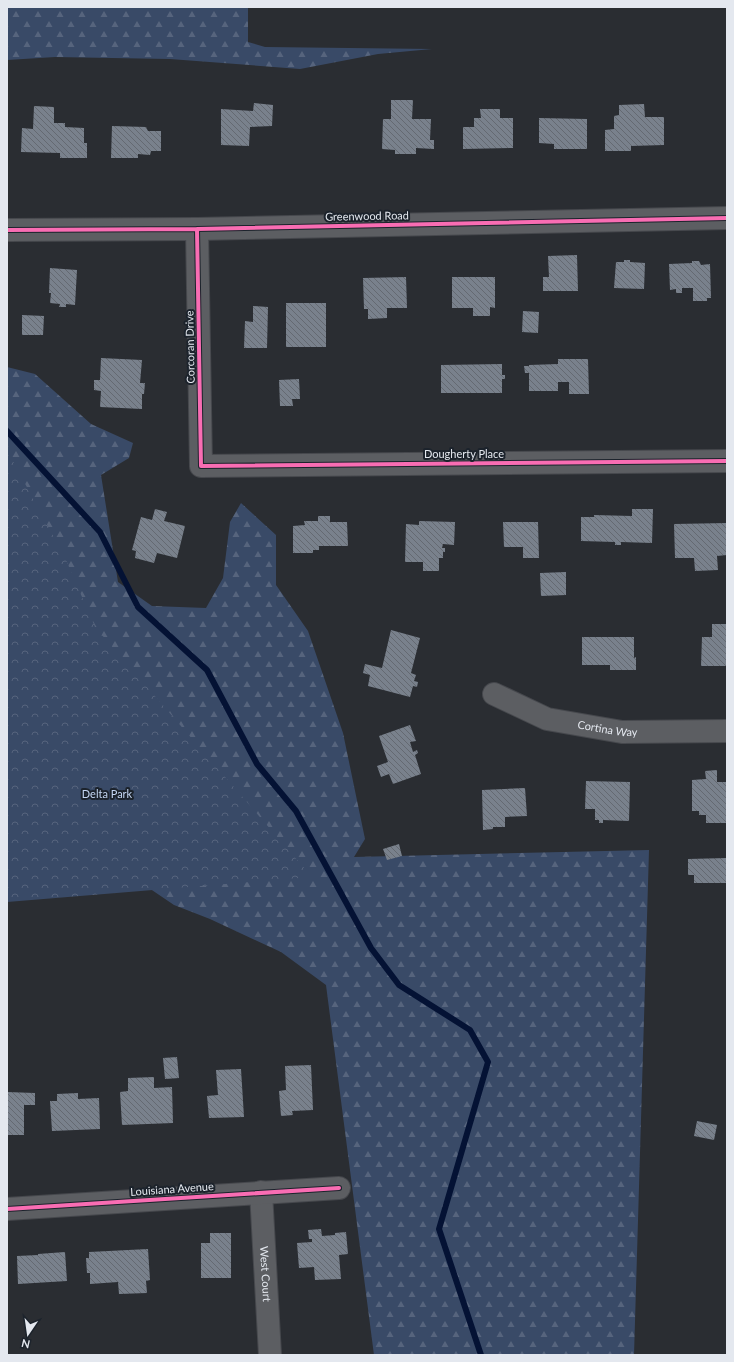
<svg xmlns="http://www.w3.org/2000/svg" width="734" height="1362" font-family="Lato,sans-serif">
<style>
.forest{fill:url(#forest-firs)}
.park{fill:url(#park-crowns)}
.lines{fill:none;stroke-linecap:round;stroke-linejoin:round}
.stream{stroke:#041234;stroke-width:6}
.building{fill:url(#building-back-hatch)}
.minor-casing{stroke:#46484d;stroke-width:24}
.minor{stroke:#5c5e62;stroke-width:22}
.cycleway-casing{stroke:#1c232c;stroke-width:6}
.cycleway{stroke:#f96db3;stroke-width:4}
.labels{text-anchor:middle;stroke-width:4;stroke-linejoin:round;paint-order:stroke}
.street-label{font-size:11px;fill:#e4e8ef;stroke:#1c232c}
.park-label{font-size:11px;fill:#c4d6f2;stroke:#1c232c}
</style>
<defs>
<pattern id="forest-firs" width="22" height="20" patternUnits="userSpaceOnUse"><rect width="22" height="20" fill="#394a67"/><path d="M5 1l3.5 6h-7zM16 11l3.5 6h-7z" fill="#56647d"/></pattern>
<pattern id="park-crowns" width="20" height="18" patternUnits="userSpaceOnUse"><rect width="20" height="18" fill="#394a67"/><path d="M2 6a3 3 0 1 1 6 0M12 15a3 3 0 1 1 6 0" fill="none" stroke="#56647d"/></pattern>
<pattern id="building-back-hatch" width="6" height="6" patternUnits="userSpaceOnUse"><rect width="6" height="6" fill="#79818c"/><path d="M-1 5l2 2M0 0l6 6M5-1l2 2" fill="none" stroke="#646971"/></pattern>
</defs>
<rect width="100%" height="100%" fill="#2a2d32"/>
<!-- forest -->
<path class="forest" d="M7,7H248V42L265,47L432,49L378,54L300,69L170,59L55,57L7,60Z
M7,367L35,374L91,424L133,443L129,458L101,475L118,582L152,606L206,608L223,578L230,522L241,503L276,535V585L308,631L343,733L365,839L354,857L649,850L634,1355H374L326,985L281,952L210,919L174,905L109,861L7,856Z"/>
<!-- park -->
<path class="park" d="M7,450L66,560L95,627L312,877L7,902Z"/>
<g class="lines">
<!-- stream -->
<path class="stream" d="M7,431L100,532L138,607L207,670L257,764L296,811L371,948L399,985L470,1030L488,1062L439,1229L481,1355"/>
</g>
<!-- building -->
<path class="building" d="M391,100H413L412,119H431L430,140H434V149L416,148V154H395V150L382,149L383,119H391Z
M254,103L273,105L272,126L250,127L249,146L221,145V109L253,111Z
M644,104L645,117H664V145L631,146V151H605V130L614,129V116L619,115V105Z
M34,106L54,107V123H65V127L84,128V143H87V158H60V153L21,152L22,128L33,129Z
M480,109H500V118H513V148L463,149V127H474V118H481Z
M539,118L587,119V149H554V144L539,143Z
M112,126L146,127L148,131H161V151H151L150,155L138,154V158H111Z
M577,255L578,291H543V277H549L548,256Z
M624,260H630V262L645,263L644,289L614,288L616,262H624Z
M692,261H699L701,265L710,264L711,298H707V301H693V288H682V293H676V289L670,290L669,264L692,263Z
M50,268L77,270L75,305L66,304V307H59L60,304L50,303L51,293H49Z
M406,277L407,308H387V318L368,319V309H364L363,278Z
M452,277H495V308L490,307V316H473V308H452Z
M286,303H326V347H286Z
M253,306L268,307L267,348H244L245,321L253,322Z
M523,311L539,312L538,333L522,332Z
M22,315L44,316L43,335H22Z
M101,358L142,360L140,383H145L144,394H142V409L100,407L101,391L94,390V380H100Z
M558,359H588L589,394H569V382H558V391H529V373H525L524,366H529V365L558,364Z
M502,364V375H505V379H502V393H441V365Z
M299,379L300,399H292L293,406H280L279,380Z
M155,509L167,512L164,521L185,526L177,558L157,553L154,563L135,558L136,551L132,550L141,517L152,520Z
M632,509H653L652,543L621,542V545H615V542L581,541V517H594V515L632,516Z
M318,516H330V522H347L348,546H319V550H313V553H293V526L305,525L304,521H318Z
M419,521L455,522L454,545L443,544L442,548H445V552H443V558H439V571H423V562H405L406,524L419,525Z
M503,522H538L539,558H523V547H504Z
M727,523V555L717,556L718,570L695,571L694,558H675L674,524Z
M566,572V595L541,596L540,573Z
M712,624H727V666H701L702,637H712Z
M391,630L420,638L411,673L416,675L414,681L418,682L417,687L413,686L410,697L368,686L370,675L363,673L365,664L382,668Z
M582,637H634V658L636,657V670H610V665H582Z
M410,725L416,741L410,742L413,752L417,750L418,753L415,755L421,774L393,784L389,774L381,777L377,766L388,762L379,736Z
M717,770V782H727V823H706V815H699V811H692V780L706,779L705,771Z
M586,781L630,782L629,821L603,820V823H599V820H595V809H585Z
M525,788L527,816L505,817V827H493V829L483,830L482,790Z
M399,844L402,856L387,860L383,849Z
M726,858V883H694V875H688V859Z
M177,1057L179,1078L165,1079L163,1058Z
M311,1065L313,1110L292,1111L293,1115L281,1116L279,1091L286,1090L285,1066Z
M241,1069L244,1117L209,1118L207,1096L218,1095L216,1070Z
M154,1077V1088L172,1087L173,1123L122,1125L120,1092L128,1091V1078Z
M7,1092L35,1093V1105H24V1135H7Z
M78,1093V1099L99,1098L100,1129L52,1131L50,1101H57V1094Z
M697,1121L717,1125L714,1140L694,1136Z
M321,1229L322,1236L335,1235V1233L346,1232L348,1254L339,1255L341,1279L315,1280L314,1267L299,1268L297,1243L312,1242V1239H309L308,1230Z
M210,1233H231V1278H201V1243H210Z
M148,1249L150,1280L146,1281L147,1293L119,1294L118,1282L90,1284V1273H87L86,1258H89V1252Z
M65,1252L67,1281L18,1284L17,1256L38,1255V1254Z"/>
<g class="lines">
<defs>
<g id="minor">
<path d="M197,229L201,466L727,461"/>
<path d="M7,230L197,229L727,218"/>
<path id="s1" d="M494,694L547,719L622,732L727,731"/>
<path id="s2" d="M261,1192L270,1355"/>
<path d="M7,1209L339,1188"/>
</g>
</defs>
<!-- minor casing -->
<use href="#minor" class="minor-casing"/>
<!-- minor -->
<use href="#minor" class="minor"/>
<defs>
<path id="cycleway" d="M197,229L201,466L727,461
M7,230L197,229L727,218
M7,1209L339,1188"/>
</defs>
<!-- cycleway casing -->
<use href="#cycleway" class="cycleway-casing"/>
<!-- cycleway -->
<use href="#cycleway" class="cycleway"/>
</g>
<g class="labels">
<!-- street labels -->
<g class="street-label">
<text transform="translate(367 216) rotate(-1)" y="4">Greenwood Road</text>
<text transform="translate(190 347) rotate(-91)" y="4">Corcoran Drive</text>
<text x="464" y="458">Dougherty Place</text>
<text dy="4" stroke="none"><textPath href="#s1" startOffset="120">Cortina Way</textPath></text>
<text transform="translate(172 1189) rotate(-4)" y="4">Louisiana Avenue</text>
<text dy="4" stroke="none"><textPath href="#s2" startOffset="82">West Court</textPath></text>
</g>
<!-- park labels -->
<g class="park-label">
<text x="107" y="798">Delta Park</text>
</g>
</g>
<!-- border -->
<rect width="734" height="1362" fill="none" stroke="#e4e8ef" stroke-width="16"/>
<!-- north arrow -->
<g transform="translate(28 1334) rotate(193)" stroke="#1c232c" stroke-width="3" paint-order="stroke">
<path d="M0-3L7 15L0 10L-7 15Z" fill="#e4e8ef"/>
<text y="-6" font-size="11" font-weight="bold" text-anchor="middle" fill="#e4e8ef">N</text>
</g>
</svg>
